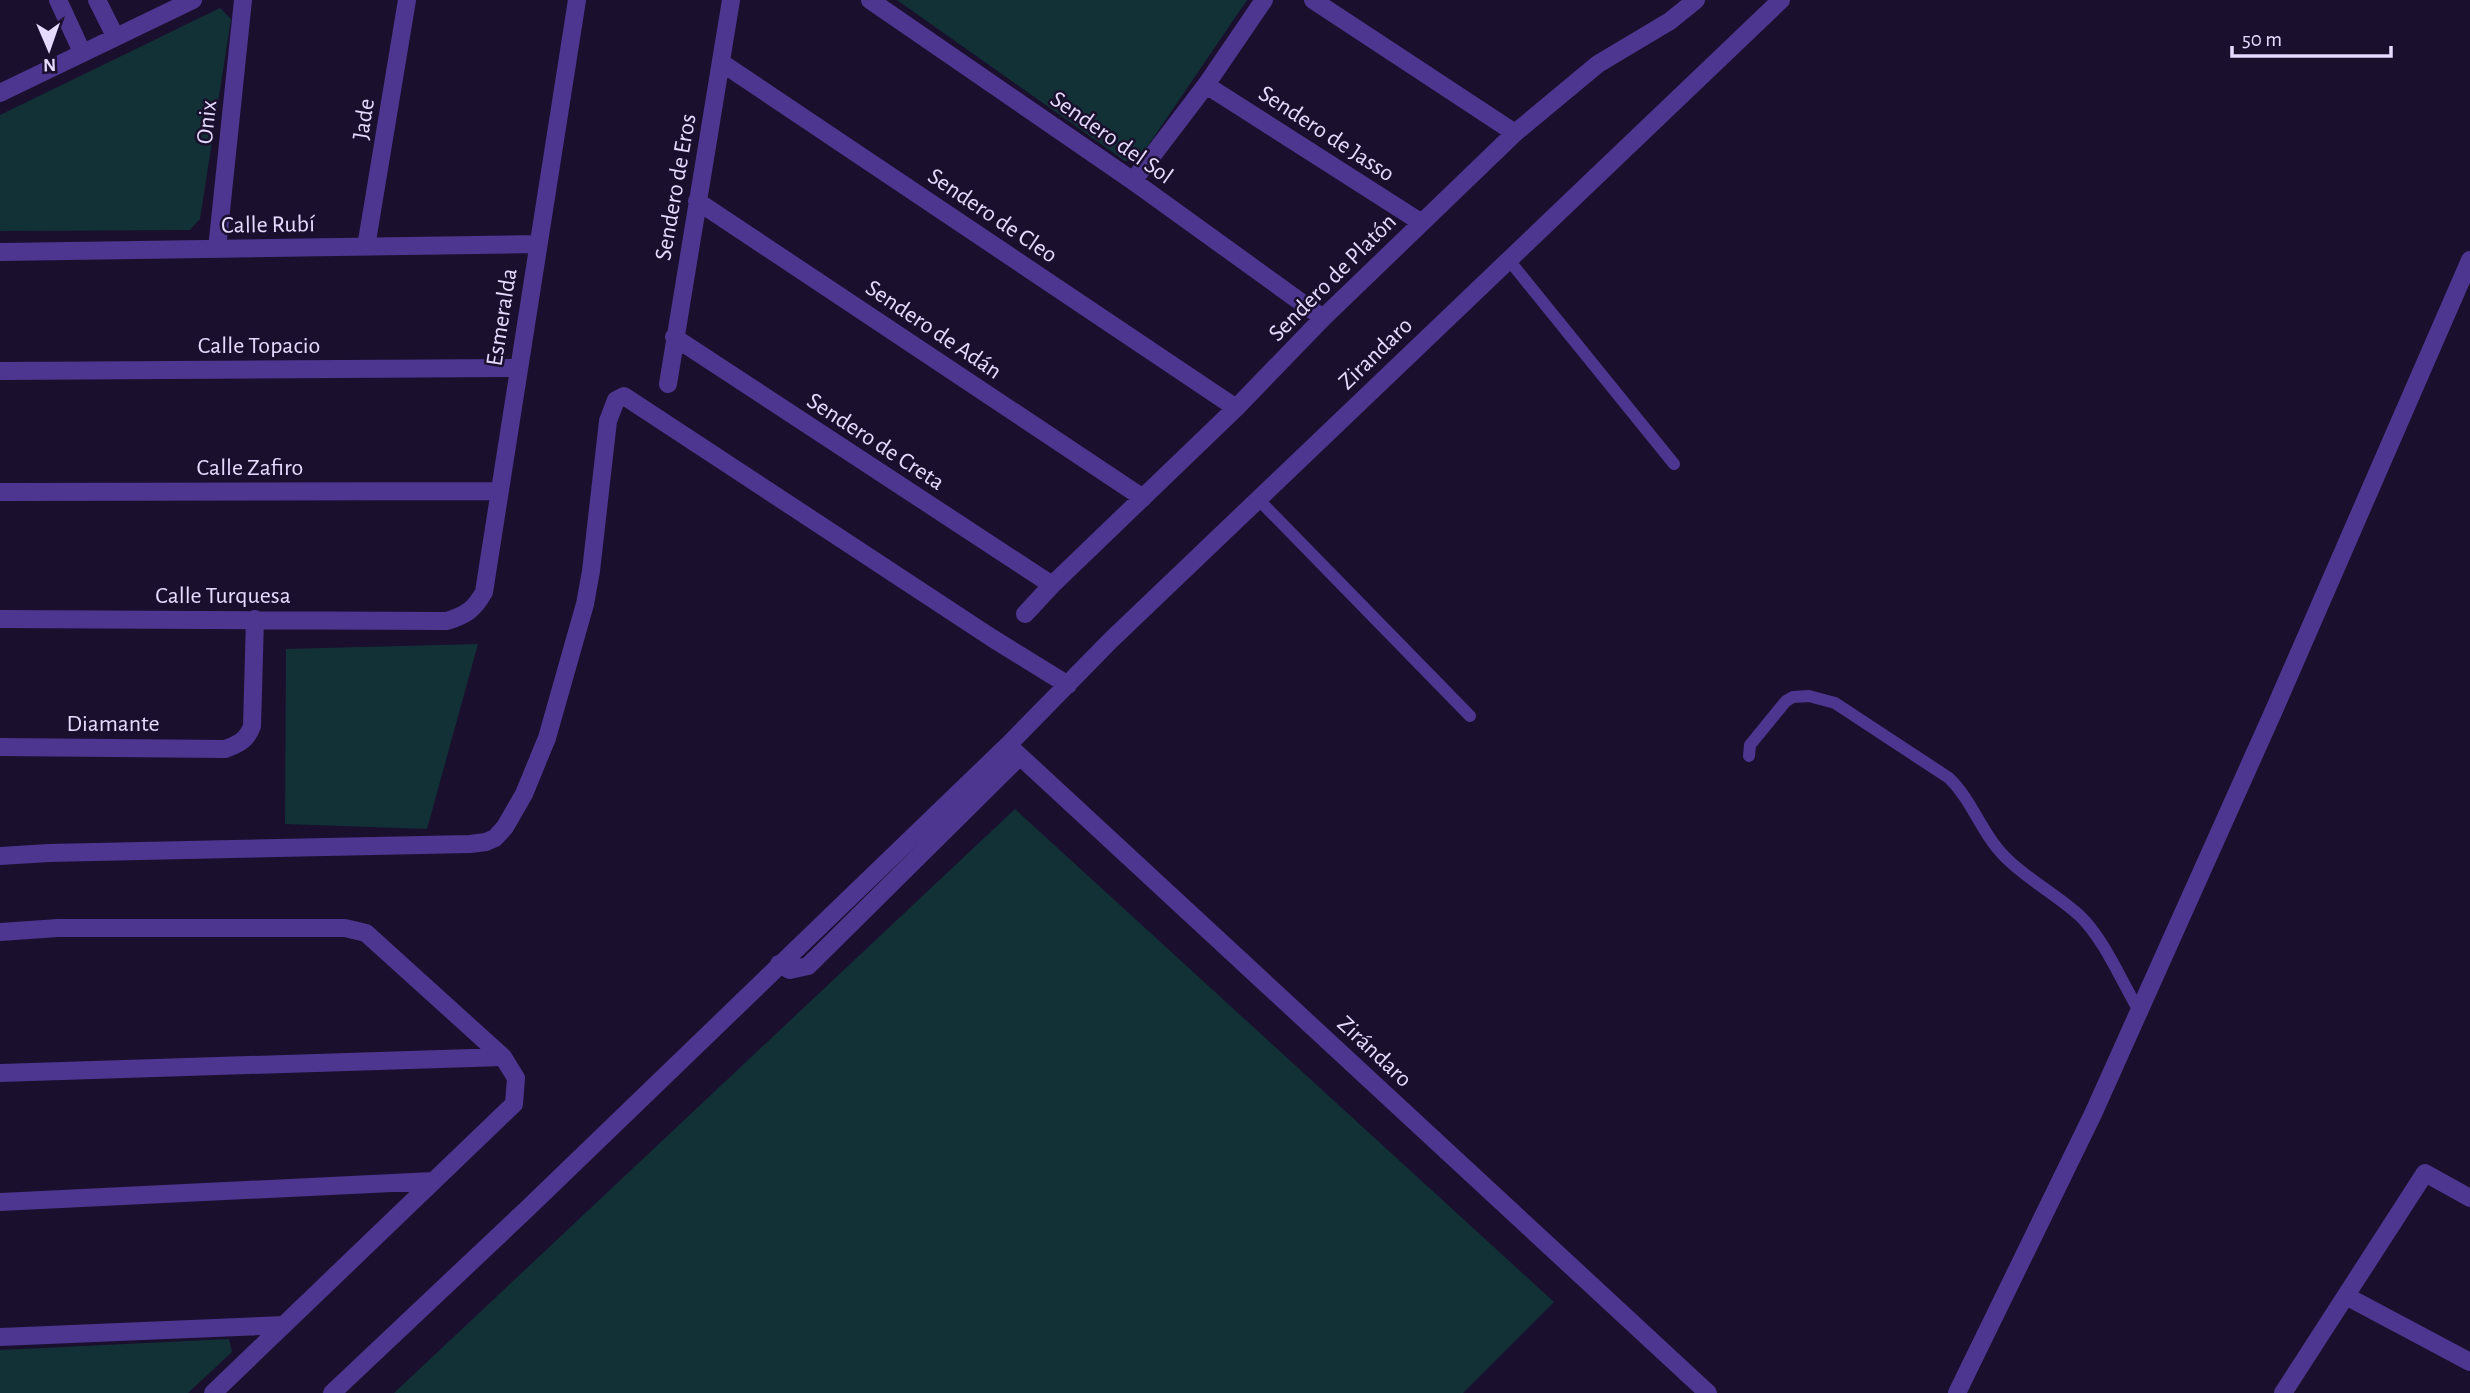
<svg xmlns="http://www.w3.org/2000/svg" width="2470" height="1393" font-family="'Alegreya Sans',sans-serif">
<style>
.green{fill:#113137}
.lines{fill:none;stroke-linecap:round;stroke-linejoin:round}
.service{stroke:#4d368f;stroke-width:12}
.minor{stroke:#4d368f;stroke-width:18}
.labels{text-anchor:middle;stroke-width:5;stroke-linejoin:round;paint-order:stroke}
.street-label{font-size:24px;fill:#e6dbff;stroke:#1a0f2d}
</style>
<rect width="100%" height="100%" fill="#1a0f2d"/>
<!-- green -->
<path class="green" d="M897,0H1247L1139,159L1125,161Z
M220,8L231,19L200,219L190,230L0,231V115Z
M478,644L427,829L285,824L286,649Z
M1015,809L1554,1302L1463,1393H394Z
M229,1339L232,1352L188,1393H0V1350Z"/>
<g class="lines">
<!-- service -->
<path class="service" d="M1508,259L1674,464
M1259,500L1470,716
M1749,756L1750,745L1786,701L1793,697L1809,696L1835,703L1949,778C1970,798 1979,826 1997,848C2020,876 2054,892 2080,916C2104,939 2122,982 2139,1011"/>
<!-- minor -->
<path class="minor" d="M58,0L82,52
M97,0L115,36
M870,0L1133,181L1323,318
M1313,0L1515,133
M722,63L1236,408
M1206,85L1422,223
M0,93L193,0
M1133,181L1206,85L1264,0
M697,201L1143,498
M366,247L407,0
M217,249L243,0
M0,252L537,244
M674,337L1052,585
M0,371L518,368
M668,384L731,0
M0,492L499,491
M1025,614L1052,585L1236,408L1323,318L1515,133L1598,64L1670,21L1696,0
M0,619L447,621C466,615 474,610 484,592L577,0
M1008,745L1708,1393
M0,747L225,749C239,744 247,740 252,726L255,619
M0,856L49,853L470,844L486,842L495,838L505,827L524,794L547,738L585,604L591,571L608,421L616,400L624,396L992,638L1068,685
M0,932L58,928H345L366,933L503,1057L516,1078L514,1104L213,1393
M779,964L790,970L808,966L1020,756
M0,1073L503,1057
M0,1202L433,1181
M2346,1296L2470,1362
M0,1337L284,1325
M332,1393L527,1209L1008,745L1111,640L1781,0
M1957,1393L2093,1114L2275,708L2470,260
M2283,1393L2425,1173L2470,1198"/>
</g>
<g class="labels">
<!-- street labels -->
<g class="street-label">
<text transform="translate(363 119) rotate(-81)" y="8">Jade</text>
<text transform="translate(206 122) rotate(-84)" y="8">Onix</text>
<text transform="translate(1327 133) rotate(33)" y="8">Sendero de Jasso</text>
<text transform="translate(1112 137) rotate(35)" y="8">Sendero del Sol</text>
<text transform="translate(675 187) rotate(-80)" y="8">Sendero de Eros</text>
<text transform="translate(993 215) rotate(34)" y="8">Sendero de Cleo</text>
<text transform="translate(268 224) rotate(-1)" y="8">Calle Rubí</text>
<text transform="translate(1332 277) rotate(-45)" y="8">Sendero de Platón</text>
<text transform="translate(501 317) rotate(-81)" y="8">Esmeralda</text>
<text transform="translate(934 329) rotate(34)" y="8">Sendero de Adán</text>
<text x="259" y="353">Calle Topacio</text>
<text transform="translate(1375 353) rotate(-44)" y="8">Zirandaro</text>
<text transform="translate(876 441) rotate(33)" y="8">Sendero de Creta</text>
<text x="250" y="475">Calle Zafiro</text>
<text x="223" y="603">Calle Turquesa</text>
<text x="113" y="731">Diamante</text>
<text transform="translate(1375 1051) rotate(43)" y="8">Zirándaro</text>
</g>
</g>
<!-- north arrow -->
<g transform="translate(49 49) rotate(178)" stroke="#1a0f2d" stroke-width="5" paint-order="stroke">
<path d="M0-5L12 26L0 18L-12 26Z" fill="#e6dbff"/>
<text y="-10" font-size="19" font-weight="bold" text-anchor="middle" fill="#e6dbff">N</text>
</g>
<!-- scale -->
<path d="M2232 46v10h159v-10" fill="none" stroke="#e6dbff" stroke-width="3.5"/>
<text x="2242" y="46" font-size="21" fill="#e6dbff" stroke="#1a0f2d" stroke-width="5" paint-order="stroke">50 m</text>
</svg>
